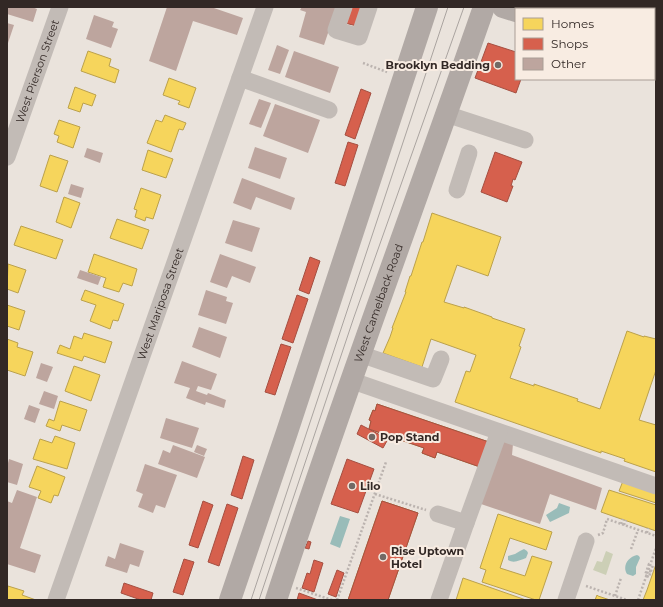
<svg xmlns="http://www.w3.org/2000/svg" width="663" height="607" font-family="Montserrat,sans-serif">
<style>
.green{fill:#cccfb6}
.water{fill:#99bcb9}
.homes{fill:#f6d55c;stroke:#bba14c}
.shops{fill:#d6604d;stroke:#a54f41}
.building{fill:#bda59e}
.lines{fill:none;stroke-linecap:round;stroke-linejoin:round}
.path{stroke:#bbb3af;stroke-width:2.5;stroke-dasharray:2 2;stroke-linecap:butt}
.minor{stroke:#c2bbb6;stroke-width:17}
.major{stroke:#b1a9a5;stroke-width:22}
.tram{stroke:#aaa4a0;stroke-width:1}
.path-bridge{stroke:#bbb3af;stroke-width:2.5;stroke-dasharray:2 2;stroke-linecap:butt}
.poi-dot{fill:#726965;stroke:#f8ece2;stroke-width:1.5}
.labels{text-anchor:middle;stroke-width:4;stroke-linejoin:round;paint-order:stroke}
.poi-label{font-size:11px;font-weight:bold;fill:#322825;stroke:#f8ece2;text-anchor:start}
.street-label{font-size:11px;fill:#322825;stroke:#f8ece2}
</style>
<rect width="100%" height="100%" fill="#eae3dc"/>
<!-- green -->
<path class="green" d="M606,551L613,554L606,575L593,570L597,561L602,562Z"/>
<!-- water -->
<path class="water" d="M559,503L570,507L569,513L550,522L546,515L557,508Z
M340,516L350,519L340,548L330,544Z
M524,549L527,551L528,553L526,558C520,560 514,564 508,560V556L515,554L520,551Z
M637,555L639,556L640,558L636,567V574L633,576L627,574C622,566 628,557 637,555Z"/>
<!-- homes -->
<path class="homes" d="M88,51L111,59L109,66L119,70L115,83L81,71Z
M169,78L196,88L189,108L178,104L180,101L163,95Z
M75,87L96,95L92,106L83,103L80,112L68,108Z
M165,115L186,123L183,130L179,129L171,152L147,143L156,120L162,122Z
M59,120L80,127L73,148L57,142L59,136L54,134Z
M148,150L173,159L166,178L142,170Z
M50,155L68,161L57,192L40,186Z
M141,188L161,195L153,219L146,217L145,221L135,217L137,210L134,209Z
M64,197L80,203L71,228L56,222Z
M432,213L501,237L488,276L457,265L444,302L464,308V307L492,317V318L525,329L519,346L521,347L510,378L534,386V384L578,399L577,401L600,409L627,331L644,337V336L656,339V370L639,420L656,425V472L624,461L625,459L601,451V453L455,402L466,371L470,372L476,355L431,339L422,367L383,353L390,337L393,328H392L406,292H405L410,276H411L422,242H423Z
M117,219L149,230L142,249L110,238Z
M21,226L63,240L56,259L14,245Z
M94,254L137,269L132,286L123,283L119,292L103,287L106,278L88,272Z
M8,264L26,270L18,293L7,289Z
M85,290L124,304L118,321L113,320L110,329L90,321L96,305L81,300Z
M7,305L25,311L19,330L7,326Z
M84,333L112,342L105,363L84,356L82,361L57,353L60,345L70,349L74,336L82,339Z
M7,339L18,343L17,347L33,352L25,376L7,370Z
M74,366L100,375L91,401L65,391Z
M60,401L87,410L80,431L62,425L60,431L46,426L49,419L54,421Z
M377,404L489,442L480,467L437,452L435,458L422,453L424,448L369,429L371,421L369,420L373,410L375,411Z
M55,436L75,443L67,469L33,459L40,439L52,443Z
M37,466L65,477L58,496L54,495L51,503L38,498L41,491L29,487Z
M623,481L656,492V503L619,491Z
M609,490L656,505V531L601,512Z
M382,501L418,513L388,600H348Z
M498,514L552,532L546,550L510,538L500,568L525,576L532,556L552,562L539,600H536L482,582L486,570L480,568Z
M656,564V600H643L647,590Z
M463,578L526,600H456Z
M8,586L24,591L22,595L36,600H7V590Z
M597,595L598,596L610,600H595Z"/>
<!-- shops -->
<path class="shops" d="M350,7H363L357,26L345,23Z
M488,43L516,52V79H521L516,93L475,78Z
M361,89L371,93L355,139L345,135Z
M348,142L358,145L345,186L335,183Z
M495,152L522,162L515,180L513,179L511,186H513L507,202L481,192Z
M310,257L320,261L309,294L299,290Z
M297,295L308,299L293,343L282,339Z
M281,344L291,347L275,395L265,392Z
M377,404L489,442L480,467L437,452L435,458L422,453L424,448L369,429L371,421L369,420L373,410L375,411Z
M361,425L388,439L383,448L357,434Z
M243,456L254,460L242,499L231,495Z
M347,459L374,469L358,513L331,504Z
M203,501L213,505L198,548L189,545Z
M382,501L418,513L388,600H348Z
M227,504L238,508L219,566L208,562Z
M308,541L311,542L309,549L305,548Z
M184,559L194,562L183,595L173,592Z
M314,560L323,563L314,592L302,588L307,573L310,574Z
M337,570L344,573L336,597L328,594Z
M124,583L153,593L151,600H141L121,593Z
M299,593L318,600H297Z"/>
<!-- building -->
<path class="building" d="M7,7H32L37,9L33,22L7,14Z
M167,7H211L243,18L237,35L193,21L176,71L149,61Z
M302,7H340L336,9L324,45L299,37L306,12L300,10Z
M94,15L114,22L112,27L118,29L111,48L86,39Z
M7,23L14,25L7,46Z
M277,45L289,50L280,74L268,70Z
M294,51L339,67L330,93L285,77Z
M259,99L271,103L261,128L249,124Z
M275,104L320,120L308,153L263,136Z
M255,147L287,158L280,179L248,168Z
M87,148L103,153L100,163L84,157Z
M242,178L295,198L291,210L256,197L251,210L233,203Z
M71,184L84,188L81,198L68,194Z
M233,220L260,228L252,252L225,243Z
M220,254L256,267L250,283L232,276L227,288L210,282Z
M80,270L101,277L98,285L77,278Z
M206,290L227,297L226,301L233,303L226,324L198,315Z
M199,327L227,337L220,358L192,347Z
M182,361L217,374L211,390L198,386L196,391L207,395L208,393L226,400L224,408L206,402L205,405L186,398L190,388L174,383Z
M41,363L53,367L47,382L36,378Z
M44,391L58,396L54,409L39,404Z
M29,405L40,409L35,423L24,419Z
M166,418L199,428L192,448L160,438Z
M506,441L513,444L512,455L602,488L596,510L550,494L540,524L478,503L499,443Z
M173,445L205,457L197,478L158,464L163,450L170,453Z
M197,445L207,449L204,456L194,452Z
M9,459L23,464L17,485L7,482V467Z
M145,464L177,475L165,508L156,505L153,513L138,507L143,494L136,491Z
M17,490L37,497L20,548L41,555L35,573L7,564V501L12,503Z
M120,543L144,551L139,567L130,564L127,573L105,566L108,556L115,559Z"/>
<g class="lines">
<!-- path -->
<path class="path" d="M616,7L621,9
M654,21L656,22
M363,63L387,72
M375,494L426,510
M621,524L623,519
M624,525L626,520
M647,533L648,528
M598,535L603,533L607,519L656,536
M631,549L638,530
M647,576L645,575L649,564L651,565
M647,576L649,577L653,565
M586,586L627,600
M296,588L332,600
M615,596L621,578
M337,600L386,462
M638,600L656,548"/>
<!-- minor -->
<g class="minor">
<path d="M344,7L336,30L359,37L369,7"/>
<path d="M240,78L329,110"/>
<path d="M446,114L525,140"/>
<path id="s1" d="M7,157L60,7"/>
<path d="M457,190L469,153"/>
<path d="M360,354L433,379L441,359"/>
<path d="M350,380L656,486"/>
<path d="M438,514L466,523L439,600"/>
<path d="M466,523L499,432"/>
<path id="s2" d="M56,600L265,7"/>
<path d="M566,600L586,541"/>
</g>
<!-- major -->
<g class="major">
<path d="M503,7L516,11"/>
<path d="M654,59L656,60"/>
<path d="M230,600L287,432L427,7"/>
<path id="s3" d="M276,600C341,401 415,205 484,7"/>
</g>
<!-- tram -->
<path class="tram" d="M251,600L448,7
M259,600L354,317L464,7"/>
<!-- path-bridge -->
<path class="path-bridge" d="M649,571L653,572"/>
</g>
<!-- markers -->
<g class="poi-dot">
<circle cx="498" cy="65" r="4"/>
<circle cx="372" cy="437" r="4"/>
<circle cx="352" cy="486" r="4"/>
<circle cx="383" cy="557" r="4"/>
</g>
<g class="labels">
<!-- poi labels -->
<g class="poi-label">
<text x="490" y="69" text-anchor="end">Brooklyn Bedding</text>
<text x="380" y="441">Pop Stand</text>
<text x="360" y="490">Lilo</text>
<text x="391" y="555">Rise Uptown<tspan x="391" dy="13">Hotel</tspan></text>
</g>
<!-- street labels -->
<g class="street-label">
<text dy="4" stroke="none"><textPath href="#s1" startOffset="91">West Pierson Street</textPath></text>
<text dy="4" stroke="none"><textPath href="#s2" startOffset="314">West Mariposa Street</textPath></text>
<text dy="4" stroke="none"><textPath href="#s3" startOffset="314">West Camelback Road</textPath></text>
</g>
</g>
<!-- border -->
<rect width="663" height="607" fill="none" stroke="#322825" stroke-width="16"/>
<!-- legend -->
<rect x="515" y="8" width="140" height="72" fill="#f8ece2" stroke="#a99e96"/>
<rect x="523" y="18" width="20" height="12" fill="#f6d55c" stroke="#a99e96"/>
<text x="551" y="28" font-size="12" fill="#322825">Homes</text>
<rect x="523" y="38" width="20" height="12" fill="#d6604d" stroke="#a99e96"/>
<text x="551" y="48" font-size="12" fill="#322825">Shops</text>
<rect x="523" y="58" width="20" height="12" fill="#bda59e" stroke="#a99e96"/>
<text x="551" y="68" font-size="12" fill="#322825">Other</text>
</svg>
